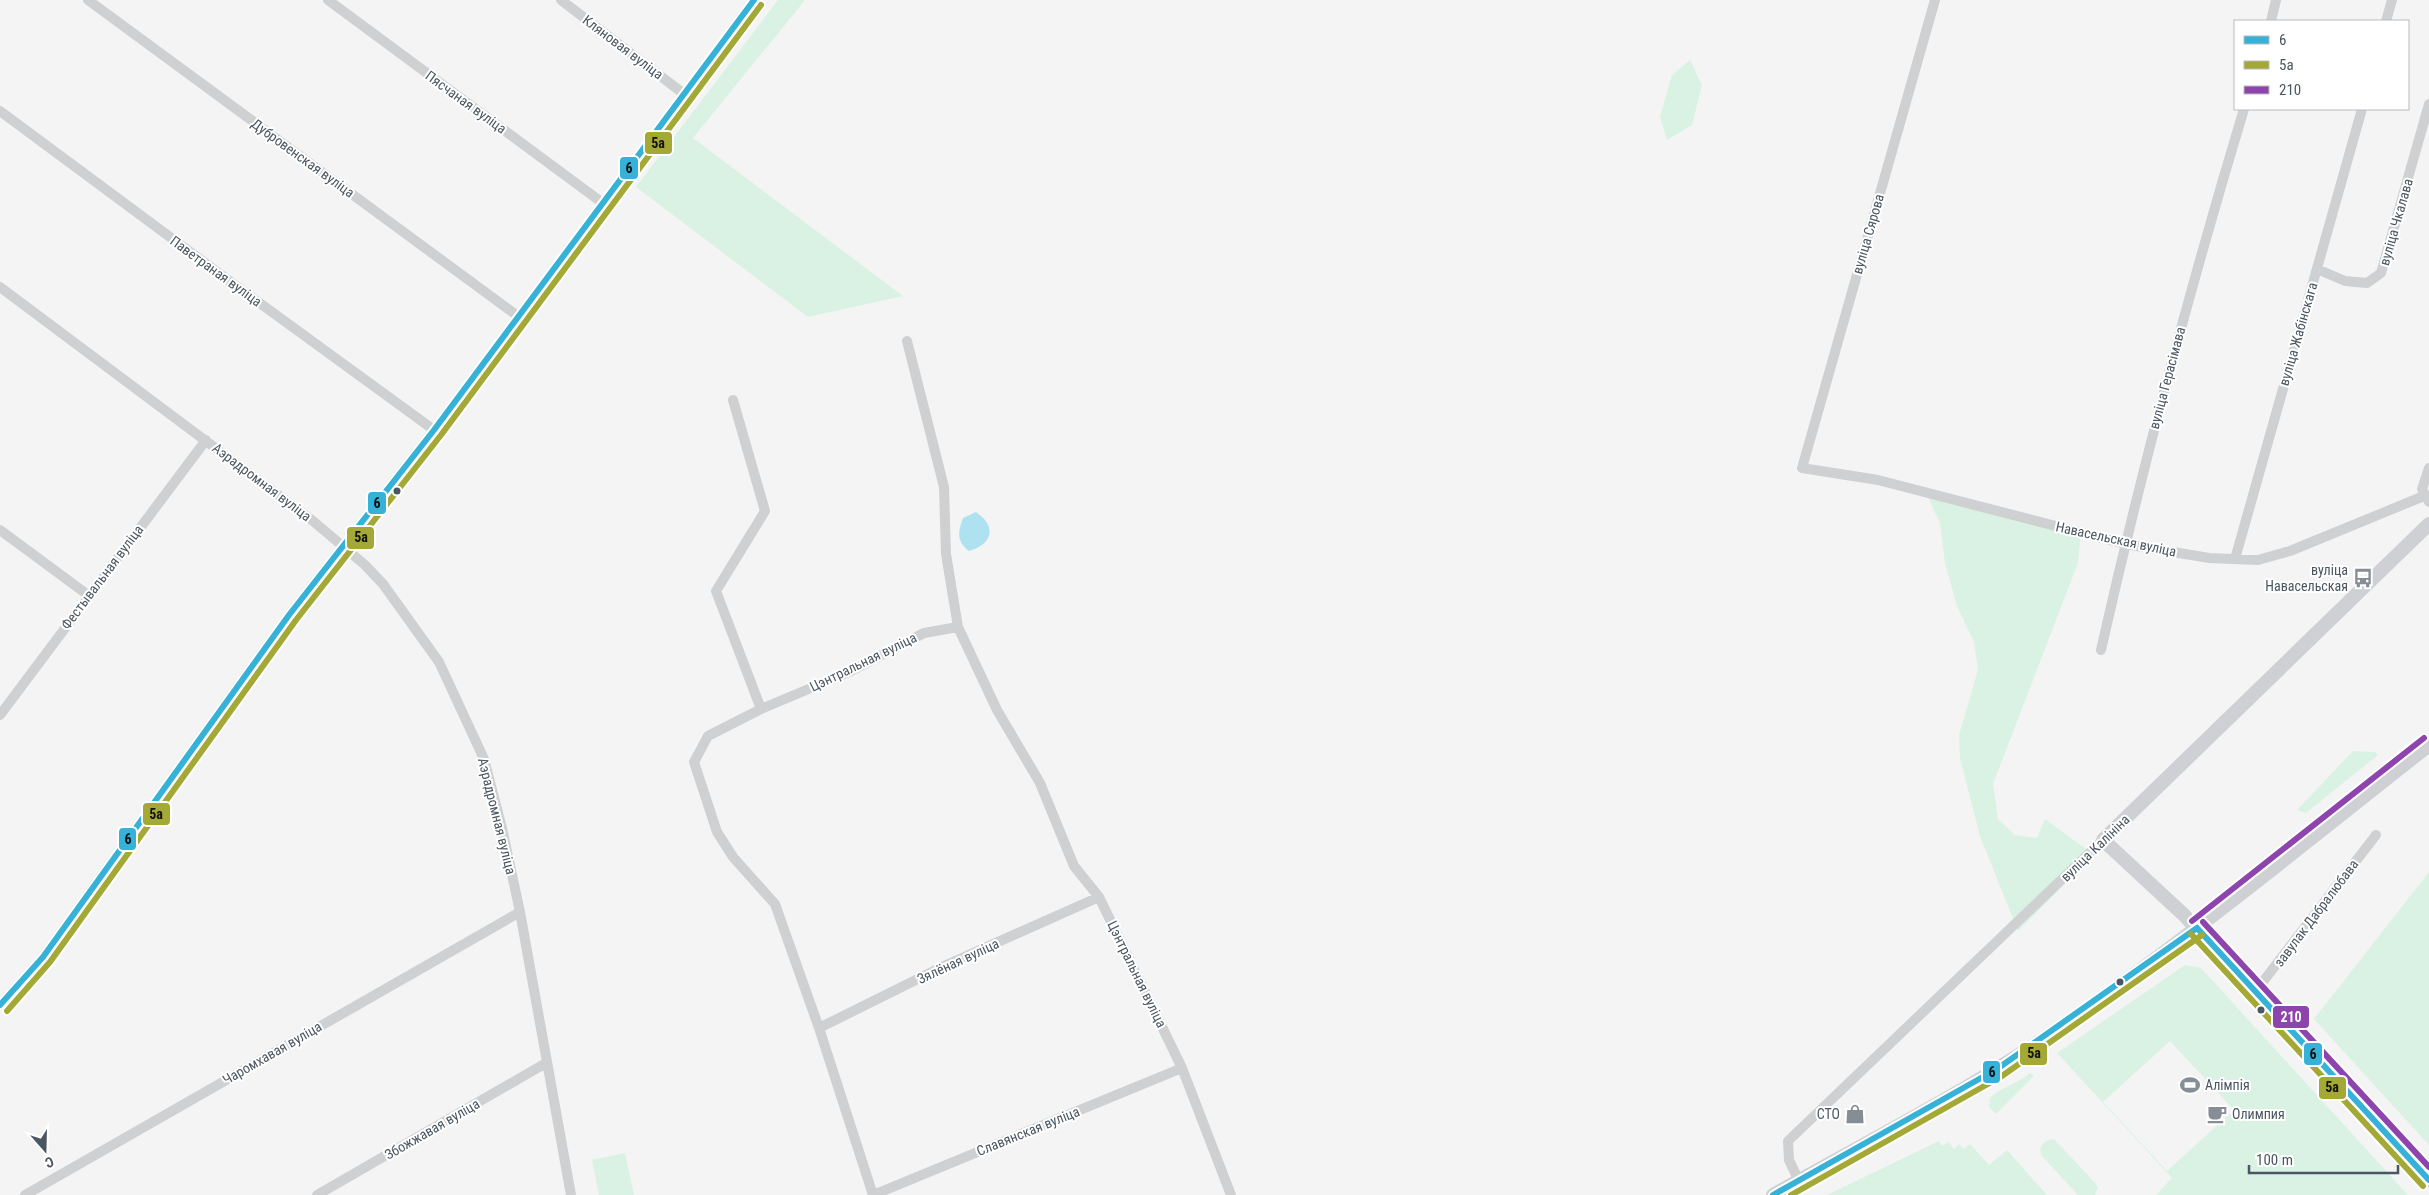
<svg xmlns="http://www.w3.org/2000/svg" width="2429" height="1195" font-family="'Roboto Condensed',sans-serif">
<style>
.green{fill:#d9f2e3;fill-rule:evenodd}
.water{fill:#aee2f0}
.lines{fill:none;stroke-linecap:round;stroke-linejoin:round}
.minor{stroke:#ced0d2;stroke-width:10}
.secondary{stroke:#ced0d4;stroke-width:14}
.bus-1-casing{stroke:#fff;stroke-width:10}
.bus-2-casing{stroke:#fff;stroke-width:10}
.bus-3-casing{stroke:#fff;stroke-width:10}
.bus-1{stroke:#36b2d8;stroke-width:6}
.bus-2{stroke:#a4a834;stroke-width:6}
.bus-3{stroke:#8e44ad;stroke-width:6}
.bus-dot{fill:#4a5661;stroke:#fff;stroke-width:2}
.labels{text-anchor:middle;stroke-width:4;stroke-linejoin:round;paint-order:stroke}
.street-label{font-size:14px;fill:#4a5661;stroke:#fff}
.poi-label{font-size:14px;fill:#4a5661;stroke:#fff;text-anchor:end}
.line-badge{stroke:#fff;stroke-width:2}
.badge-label{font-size:14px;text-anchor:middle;font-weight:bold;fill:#fff}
.pale-badge-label{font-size:14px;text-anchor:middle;font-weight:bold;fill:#111}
</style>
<rect width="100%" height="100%" fill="#f4f4f4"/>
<!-- green -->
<path class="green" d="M778,0H805L693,138L903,296L808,317L636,187Z
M1690,60L1702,85L1692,125L1667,140L1660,117L1672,75Z
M1927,495L2038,516L2081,532L2078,563L1993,784L1998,819L2015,835L2037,838L2045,819L2094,855L2018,931L1980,836L1960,758L1959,735L1978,670L1974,642L1957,606L1945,563L1940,523Z
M2353,751L2375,752L2378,755L2306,813L2297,810Z
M2429,872V1145L2314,1019Z
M2185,965L2201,968L2408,1195H2156L2172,1178L2057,1053ZM2170,1041L2234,1110L2167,1171L2103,1102Z
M2030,1073L2034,1076L1996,1114L1989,1107L1990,1098C2001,1087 2018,1084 2030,1073Z
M2054,1139L2096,1184L2098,1188L2095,1195H2078L2042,1156C2037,1147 2044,1140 2054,1139Z
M1939,1141L1942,1146L1948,1142L1954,1149L1959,1144L1964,1149L1970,1144L1989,1165L2007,1150L2047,1195H1827Z
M625,1153L634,1195H599L592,1160Z"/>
<!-- water -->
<path class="water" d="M976,512C997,526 993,544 969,551C956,541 958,532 963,518Z"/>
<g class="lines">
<!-- minor -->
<path class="minor" d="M88,0L519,317
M328,0L604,204
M561,0L684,94
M1935,0L1802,468L1878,480L2125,544L2209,558L2258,560L2290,551L2424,496
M2271,21L2276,0
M2386,21L2392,0
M0,111L228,280L434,430
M2317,269L2345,281L2367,283L2381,273L2429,104
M0,287L313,521L365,565L383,584L439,662L484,759L502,828L520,912L571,1195
M907,341L944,487L946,554L958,627
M733,400L765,511L716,591L761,709
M2429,468L2422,489L2429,502
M0,530L88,595
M2235,559L2362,109
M2101,650C2142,468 2190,288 2244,109
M0,715L206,440
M2255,992L2376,835
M0,1005L43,957L289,615L434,430L604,204L754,0
M819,1028L944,966L1099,897
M1799,1181L1789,1160L1788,1141L2103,840
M25,1195L520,912
M317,1195L546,1063
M873,1195L819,1028L775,904L733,857L717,832L694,762L708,736L761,709L849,672L924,633L958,627L997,710L1040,783L1074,866L1099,897L1182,1068L1231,1195
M873,1195L1182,1068"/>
<!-- secondary -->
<path class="secondary" d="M2429,524L2103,840L2184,915L2429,1180
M1773,1195C1861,1145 1953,1099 2037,1043C2173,951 2300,847 2429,745"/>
<defs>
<path id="bus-1" d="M2197,928L2429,1180
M0,1005L43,957L289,615L434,430L754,0
M1773,1195L1997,1069L2197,928"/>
<path id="bus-2" d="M2191,934L2423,1186
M7,1011L50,962L296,620L441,435L761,5
M1791,1195L2002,1076L2202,935"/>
<path id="bus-3" d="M2192,921L2424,738
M2203,922L2429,1167"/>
</defs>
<!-- bus-1 casing -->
<use href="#bus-1" class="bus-1-casing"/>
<!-- bus-2 casing -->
<use href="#bus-2" class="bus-2-casing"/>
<!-- bus-3 casing -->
<use href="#bus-3" class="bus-3-casing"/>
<!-- bus-1 -->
<use href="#bus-1" class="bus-1"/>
<!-- bus-2 -->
<use href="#bus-2" class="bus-2"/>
<!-- bus-3 -->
<use href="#bus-3" class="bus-3"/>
</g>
<!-- icons -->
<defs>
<symbol id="bus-bare" viewBox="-9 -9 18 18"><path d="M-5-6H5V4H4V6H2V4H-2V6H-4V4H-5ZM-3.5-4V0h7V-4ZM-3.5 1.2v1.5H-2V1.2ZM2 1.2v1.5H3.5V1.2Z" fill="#868d94" stroke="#fff" stroke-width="2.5" paint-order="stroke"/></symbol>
<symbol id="stadium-bare" viewBox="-9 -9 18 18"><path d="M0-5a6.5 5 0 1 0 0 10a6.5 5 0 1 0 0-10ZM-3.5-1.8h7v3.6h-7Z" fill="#868d94" stroke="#fff" stroke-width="2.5" paint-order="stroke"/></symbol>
<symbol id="shop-bare" viewBox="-9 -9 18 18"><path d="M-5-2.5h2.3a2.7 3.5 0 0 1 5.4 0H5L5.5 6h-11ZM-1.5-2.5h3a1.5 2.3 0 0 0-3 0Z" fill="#868d94" stroke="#fff" stroke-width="2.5" paint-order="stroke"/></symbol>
<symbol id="cafe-bare" viewBox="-9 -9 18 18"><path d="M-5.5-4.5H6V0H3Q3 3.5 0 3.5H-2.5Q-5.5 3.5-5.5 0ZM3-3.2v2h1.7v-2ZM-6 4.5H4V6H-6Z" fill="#868d94" stroke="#fff" stroke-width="2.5" paint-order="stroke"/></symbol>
</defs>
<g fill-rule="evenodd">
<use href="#bus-bare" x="2349" y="564" width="28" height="28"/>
<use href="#stadium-bare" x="2176" y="1071" width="28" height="28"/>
<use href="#shop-bare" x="1841" y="1100" width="28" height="28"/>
<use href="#cafe-bare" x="2203" y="1100" width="28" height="28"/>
</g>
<!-- markers -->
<g class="bus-dot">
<circle cx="397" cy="491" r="4.5"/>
<circle cx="2120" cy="982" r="4.5"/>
<circle cx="2261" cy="1010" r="4.5"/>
</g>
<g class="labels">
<!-- street labels -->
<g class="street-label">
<text transform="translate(623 47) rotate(37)" y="5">Кляновая вуліца</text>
<text transform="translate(466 102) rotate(36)" y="5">Пясчаная вуліца</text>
<text transform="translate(303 158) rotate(36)" y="5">Дубровенская вуліца</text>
<text transform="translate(2396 222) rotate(-74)" y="5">вуліца Чкалава</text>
<text transform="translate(1868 234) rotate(-74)" y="5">вуліца Сярова</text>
<text transform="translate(216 271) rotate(36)" y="5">Паветраная вуліца</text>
<text transform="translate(2298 334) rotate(-74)" y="5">вуліца Жабінскага</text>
<text transform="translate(2167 378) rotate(-75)" y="5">вуліца Герасімава</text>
<text transform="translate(262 482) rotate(37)" y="5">Аэрадромная вуліца</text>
<text transform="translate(2116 539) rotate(12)" y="5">Навасельская вуліца</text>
<text transform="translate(102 577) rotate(-53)" y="5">Фестывальная вуліца</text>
<text transform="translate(863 662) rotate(-26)" y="5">Цэнтральная вуліца</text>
<text transform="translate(497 816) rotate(76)" y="5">Аэрадромная вуліца</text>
<text transform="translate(2095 848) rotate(-44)" y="5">вуліца Калініна</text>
<text transform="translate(2316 913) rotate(-53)" y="5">завулак Дабралюбава</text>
<text transform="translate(958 961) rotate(-25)" y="5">Зялёная вуліца</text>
<text transform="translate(1137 974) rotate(64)" y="5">Цэнтральная вуліца</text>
<text transform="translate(272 1053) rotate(-30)" y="5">Чаромхавая вуліца</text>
<text transform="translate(432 1129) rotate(-30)" y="5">Збожжавая вуліца</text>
<text transform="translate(1028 1131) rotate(-22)" y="5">Славянская вуліца</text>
</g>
<!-- poi labels -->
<g class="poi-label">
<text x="2348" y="575">вуліца<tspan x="2348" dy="16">Навасельская</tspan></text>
<text x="2205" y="1090" text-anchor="start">Алімпія</text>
<text x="1840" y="1119">СТО</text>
<text x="2232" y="1119" text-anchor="start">Олимпия</text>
</g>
</g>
<g class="line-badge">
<rect x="644" y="131" width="29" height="24" rx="5" fill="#a4a834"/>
<rect x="619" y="156" width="20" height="24" rx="5" fill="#36b2d8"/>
<rect x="367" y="491" width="20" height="24" rx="5" fill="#36b2d8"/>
<rect x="346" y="526" width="29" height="24" rx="5" fill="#a4a834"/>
<rect x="142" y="802" width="29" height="24" rx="5" fill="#a4a834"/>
<rect x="118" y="827" width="19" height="24" rx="5" fill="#36b2d8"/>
<rect x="2272" y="1005" width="38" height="24" rx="5" fill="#8e44ad"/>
<rect x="2019" y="1042" width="29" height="24" rx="5" fill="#a4a834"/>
<rect x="2303" y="1042" width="20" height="24" rx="5" fill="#36b2d8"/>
<rect x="1982" y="1060" width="19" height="24" rx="5" fill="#36b2d8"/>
<rect x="2318" y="1076" width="29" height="24" rx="5" fill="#a4a834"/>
</g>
<g class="badge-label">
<text x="2291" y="1022">210</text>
</g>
<g class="pale-badge-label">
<text x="658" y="148">5а</text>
<text x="629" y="173">6</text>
<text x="377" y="508">6</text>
<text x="361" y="542">5а</text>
<text x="156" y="819">5а</text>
<text x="128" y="844">6</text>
<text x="2034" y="1058">5а</text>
<text x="2313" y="1059">6</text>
<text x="1992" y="1077">6</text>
<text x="2332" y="1092">5а</text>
</g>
<!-- legend -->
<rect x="2234" y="20" width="175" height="90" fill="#ffffff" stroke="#b7bbc0"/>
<rect x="2244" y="36" width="25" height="8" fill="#36b2d8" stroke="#b7bbc0"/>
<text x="2279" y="45" font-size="15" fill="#4a5661">6</text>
<rect x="2244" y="61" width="25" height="8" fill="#a4a834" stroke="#b7bbc0"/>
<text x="2279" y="70" font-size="15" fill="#4a5661">5а</text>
<rect x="2244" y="86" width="25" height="8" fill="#8e44ad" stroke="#b7bbc0"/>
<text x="2279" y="95" font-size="15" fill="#4a5661">210</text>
<!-- north arrow -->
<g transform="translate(45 1150) rotate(160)" stroke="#ffffff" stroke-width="4" paint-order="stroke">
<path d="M0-4L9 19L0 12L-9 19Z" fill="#4a5661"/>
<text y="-8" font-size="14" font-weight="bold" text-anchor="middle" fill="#4a5661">С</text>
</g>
<!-- scale -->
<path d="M2249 1165v8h149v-8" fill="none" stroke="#4a5661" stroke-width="2.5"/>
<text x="2256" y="1165" font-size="15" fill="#4a5661" stroke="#ffffff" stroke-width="4" paint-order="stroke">100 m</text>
</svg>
